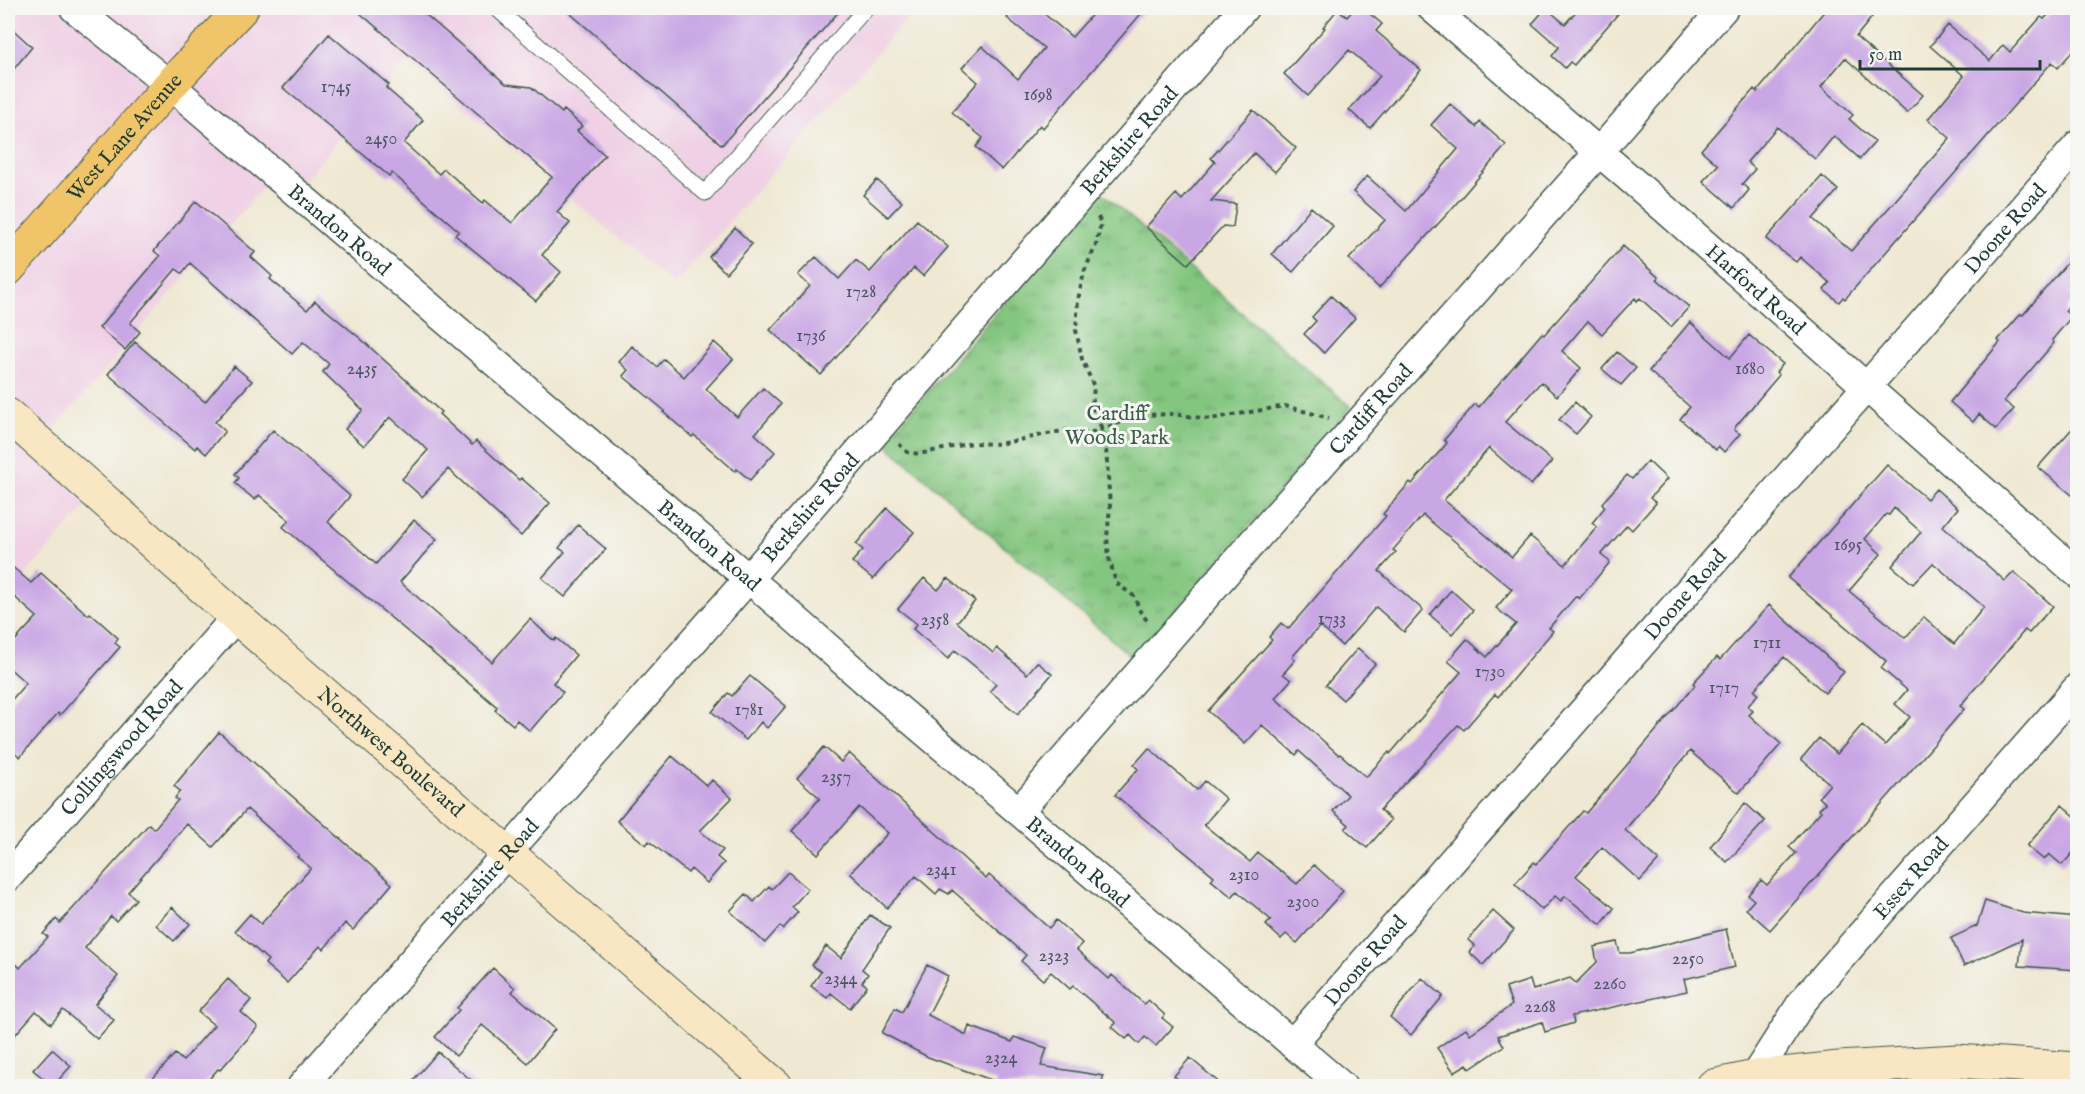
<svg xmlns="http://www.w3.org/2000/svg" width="2085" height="1094" font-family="'IM FELL English',serif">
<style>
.built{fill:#f0d0e5}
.grass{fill:url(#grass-tufts);stroke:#51825a;stroke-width:1.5}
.building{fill:#c9a6e4;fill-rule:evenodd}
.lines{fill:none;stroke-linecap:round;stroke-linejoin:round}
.lane-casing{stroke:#3e574c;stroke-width:17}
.street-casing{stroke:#3e574c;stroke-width:31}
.secondary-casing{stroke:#3e574c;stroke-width:35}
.primary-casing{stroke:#3e574c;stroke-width:35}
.path{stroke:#3e574c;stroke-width:4;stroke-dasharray:4.5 4.5;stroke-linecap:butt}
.lane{stroke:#fff;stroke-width:15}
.street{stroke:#fff;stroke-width:28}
.secondary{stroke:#f9e7c3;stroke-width:33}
.primary{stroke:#f0c469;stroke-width:33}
.labels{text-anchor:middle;stroke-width:6;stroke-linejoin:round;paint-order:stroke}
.number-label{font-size:18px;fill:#4a5760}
.street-label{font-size:21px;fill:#1f3d34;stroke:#f6f6f2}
.park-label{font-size:21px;fill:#385f47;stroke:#f6f6f2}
</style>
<defs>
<pattern id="grass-tufts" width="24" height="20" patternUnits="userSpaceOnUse" patternTransform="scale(1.5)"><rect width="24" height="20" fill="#83c67f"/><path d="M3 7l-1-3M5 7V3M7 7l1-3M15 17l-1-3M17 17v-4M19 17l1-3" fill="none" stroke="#6ba269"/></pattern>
</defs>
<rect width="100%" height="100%" fill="#f6f6f2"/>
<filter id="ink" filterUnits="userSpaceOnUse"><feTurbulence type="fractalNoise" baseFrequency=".0167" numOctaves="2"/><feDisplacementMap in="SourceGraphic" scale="12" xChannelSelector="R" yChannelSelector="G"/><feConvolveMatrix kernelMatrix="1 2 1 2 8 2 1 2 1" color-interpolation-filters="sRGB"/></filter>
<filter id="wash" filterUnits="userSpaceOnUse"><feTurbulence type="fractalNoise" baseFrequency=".008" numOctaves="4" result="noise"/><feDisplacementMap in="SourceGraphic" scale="24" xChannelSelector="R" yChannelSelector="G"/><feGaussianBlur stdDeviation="1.35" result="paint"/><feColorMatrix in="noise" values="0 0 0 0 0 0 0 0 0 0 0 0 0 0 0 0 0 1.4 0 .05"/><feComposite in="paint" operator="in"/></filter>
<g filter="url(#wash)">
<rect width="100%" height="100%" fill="#efe8d2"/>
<!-- built -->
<path class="built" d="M8,8H916L674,285L408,61L294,191L274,174L41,444L97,494L8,594Z"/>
<!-- grass -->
<path class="grass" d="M1100,191L1351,407L1134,659L884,443Z"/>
<g id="blocks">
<!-- building -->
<path class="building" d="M354,8H418L506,84L531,87L562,113L564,110L582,126L577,131L605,155L557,212L570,223L542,255L561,272L536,301L455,235L459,231L392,173L389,176L283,88L329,34L389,85L386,88L423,120L404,143L439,174L444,169L483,203L485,200L512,223L552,177Z
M564,8H842L722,145Z
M1016,8H1037L1072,37L1098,8H1146L1043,128L1040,125L1002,170L976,147L983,138L952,112L978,82L962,68L982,46L1018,79L1044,48L1007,18Z
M1355,8H1363L1382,24L1376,31L1421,70L1370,128L1349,110L1380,76L1349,50L1308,96L1284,74L1325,28L1323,27L1338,9L1347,17Z
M1546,8L1565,24L1579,8H1623L1574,65L1570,62L1565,68L1552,56L1559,47L1532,24Z
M1827,8H1861L1872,17L1856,37L1923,95L1907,113L1845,58L1821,87L1853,115L1849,119L1875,142L1860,159L1834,136L1815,159L1777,127L1747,162L1755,169L1742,184L1749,190L1734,208L1703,181L1718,165L1701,150L1754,89L1757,92Z
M2055,8H2066L2078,17V45L2058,68L2052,62L1845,299L1843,297L1839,302L1824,290L1830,283L1800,257L1796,262L1766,239L1822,176L1838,190L1813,219L1851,251L1950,138L1928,119L1964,76L1930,46L1948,25L1990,61L2003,45L2010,52L2041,17L2044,19Z
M8,25L32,47L8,76Z
M1450,104L1476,127L1480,122L1506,145L1449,212L1379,288L1349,259L1385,220L1353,192L1367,176L1406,211L1458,149L1431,125Z
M1253,110L1296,148L1275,172L1254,153L1211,201L1236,204L1233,227L1223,226L1188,264L1146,227L1176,194L1182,200L1215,162L1211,158Z
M877,180L902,202L888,217L863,195Z
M196,201L255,252L251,257L272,276L270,279L307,310L315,301L361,339L441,412L439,414L472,445L476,441L519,480L521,478L550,503L521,536L448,469L422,497L402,479L428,450L390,417L364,446L345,429L363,410L323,372L329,364L303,342L292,354L190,263L182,273L176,269L130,323L140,332L125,350L99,328L160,256L154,251Z
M1311,207L1333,226L1293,272L1272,254Z
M917,220L948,247L923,276L914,268L821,375L770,330L810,286L798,275L816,257L839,279L856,260L870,272Z
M735,228L752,244L726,273L709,257Z
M1623,246L1658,277L1657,279L1689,307L1671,327L1640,298L1637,301L1635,298L1602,334L1588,321L1562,351L1581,368L1557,396L1541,382L1505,422L1552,461L1531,485L1489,448L1444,500L1512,557L1530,536L1565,565L1597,527L1592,523L1605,507L1602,503L1627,475L1632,479L1648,461L1667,479L1650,498L1656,503L1632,530L1627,525L1601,555L1610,562L1579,599L1576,596L1549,628L1553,631L1498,697L1495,694L1464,730L1458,725L1380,810L1391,820L1367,848L1345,829L1349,825L1333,811L1348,795L1299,751L1296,755L1262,725L1245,744L1208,711L1272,640L1269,637L1281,623L1288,629L1386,516L1383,514L1410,482L1412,484L1447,443L1444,440L1475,404L1479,407L1542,333L1544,335ZM1423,515L1512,589L1496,608L1516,624L1487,657L1467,639L1448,661L1461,672L1390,754L1389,752L1366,777L1340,754L1339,755L1275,698L1291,680L1283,674L1295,660L1292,657L1320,626L1342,646L1376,607L1404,632L1423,610L1379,571L1396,552L1393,550Z
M2078,250V284L2070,294L2075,298L2065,311L2072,316L2052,340L2054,343L2004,401L2014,409L1996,429L1979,414L1973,422L1950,402L2000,342L1998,340L2021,314L2023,315Z
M1331,296L1355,318L1324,353L1304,334L1316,321L1312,317Z
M1690,322L1730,358L1749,335L1783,364L1776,372L1779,375L1736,426L1734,430L1740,434L1724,452L1718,446L1716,450L1680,419L1690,407L1649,371Z
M135,342L205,402L234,366L252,381L215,422L225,431L206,454L197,446L195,449L108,374Z
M714,342L733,359L706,389L737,417L763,388L781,404L755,434L775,452L750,480L737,469L735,471L694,435L692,437L663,412L665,411L623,376L628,370L619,362L632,346L657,367L664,359L684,377Z
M1617,352L1636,368L1621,385L1602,369Z
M1575,402L1591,417L1576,434L1559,420Z
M2078,422V500L2038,467Z
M273,430L350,496L328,522L376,564L414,520L437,539L400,582L492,662L530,619L554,641L556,638L576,655L553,683L563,692L530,731L517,720L513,725L495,710L497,707L283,527L289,520L259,495L255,500L235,483L239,478L235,474Z
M1887,465L1927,499L1936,489L1958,508L1943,526L2005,581L2014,572L2053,606L2029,633L2025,630L1960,706L1964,709L1930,749L1770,930L1746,909L1754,900L1748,895L1761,880L1767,885L1796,853L1789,847L1821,811L1819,809L1825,803L1819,797L1830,784L1801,759L1819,738L1837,754L1862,725L1885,745L1910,717L1895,704L1907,690L1881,668L1886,661L1788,578ZM1894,508L1921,532L1892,566L1913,584L1933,563L1984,607L1954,644L1924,617L1905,638L1849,591L1881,554L1865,539L1886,514L1889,515Z
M887,508L914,532L873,579L852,562L863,550L856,544Z
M578,525L606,549L565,597L542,578L565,552L559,548Z
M8,563L31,583L41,573L88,615L90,613L118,638L115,643L120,647L60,715L58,713L20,757L8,746V704L26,683L8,667V648L37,617L8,591Z
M924,578L938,590L948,578L975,601L957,622L993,653L997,648L1027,674L1037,662L1052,674L1018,714L990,691L996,684L955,650L948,659L913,629L917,624L898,609Z
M1451,590L1473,610L1452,634L1430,615Z
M1769,605L1844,672L1825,693L1784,657L1754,690L1758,694L1748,706L1753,711L1749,715L1781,744L1739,793L1690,751L1625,830L1659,860L1640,881L1602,847L1576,876L1614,908L1601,925L1565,896L1561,901L1555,896L1542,910L1515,884L1534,862L1536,864L1583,811L1586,813L1695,685L1693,683L1717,657L1720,660Z
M1358,648L1375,664L1343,700L1326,685Z
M750,676L786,706L767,728L761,722L746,740L712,712L728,693L732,696Z
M219,732L392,884L353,930L345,923L324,949L320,946L287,983L265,964L268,960L235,931L250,914L261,924L311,868L297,857L299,855L247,809L213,847L187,824L128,892L136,899L116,921L111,916L85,948L118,976L95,1004L114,1020L97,1039L63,1010L51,1024L36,1011L8,1043V975L16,964L20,968L48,937L43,934L56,919L60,923L149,824L154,829L178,800L175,798L180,791L174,786Z
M824,747L841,762L849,753L986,879L989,875L1049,928L1056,920L1082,943L1077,950L1109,979L1112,975L1144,1004L1148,1000L1165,1015L1162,1018L1173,1027L1156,1046L1145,1037L1139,1044L1130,1035L1126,1039L1112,1027L1116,1023L1073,986L1070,989L1051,972L1043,980L1021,961L1026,955L952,890L949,894L940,889L936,894L916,876L887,908L850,873L888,833L859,807L818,854L792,831L820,798L797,778Z
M1149,748L1197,790L1205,781L1226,799L1204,825L1250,862L1258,853L1297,884L1314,865L1343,891L1297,943L1286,934L1281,939L1266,925L1271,920L1237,891L1232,897L1211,880L1214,876L1115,795L1138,769L1134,765Z
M672,756L707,786L712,780L732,798L700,831L723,850L717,857L724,863L707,883L691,869L688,873L649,841L646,845L617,821Z
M1745,803L1765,821L1727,862L1710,847Z
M2062,805L2078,819V847L2062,865L2049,854L2044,860L2027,846Z
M788,872L808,889L792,907L798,912L783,929L780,926L765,943L730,911L746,894L754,902L769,886L772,889Z
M1985,901L2023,913L2078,918V970L2019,966L2022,939L1964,966L1951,938L1977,926Z
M172,907L190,924L174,941L156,925Z
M1493,911L1514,930L1483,965L1469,952L1475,946L1468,940Z
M870,915L890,928L862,969L868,974L862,982L867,986L850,1008L831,993L827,998L811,986L821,972L812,965L826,946L841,958Z
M1726,929L1735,967L1684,979L1687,991L1572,1016L1574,1023L1545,1032L1542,1022L1498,1036L1504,1046L1470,1069L1467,1064L1454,1072L1437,1048L1466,1028L1470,1034L1512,1005L1506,988L1530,980L1533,990L1570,978L1576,983L1597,962L1594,947L1617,942L1620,953H1630Z
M927,965L948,976L928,1015L966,1035L969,1026L1012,1042L1014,1037L1047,1048L1041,1066L1103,1076L1102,1086H996L997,1082L928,1057L882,1033L895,1008L902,1012Z
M493,968L515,988L512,992L555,1029L528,1063L482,1025L456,1056L435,1037L459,1010L457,1008Z
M1422,978L1443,996L1411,1035L1390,1017Z
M228,979L251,1000L241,1012L258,1027L220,1070L218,1069L203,1086H146L175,1054L183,1061L214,1025L198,1012Z
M52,1049L71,1066L53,1086L33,1070Z
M438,1052L478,1086H408Z
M1190,1058L1223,1086H1186L1174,1076Z"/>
</g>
</g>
<g filter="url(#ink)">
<use href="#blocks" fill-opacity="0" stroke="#3e574c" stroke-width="1.5"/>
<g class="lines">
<defs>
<path id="lane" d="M496,8L705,193L866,8"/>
<g id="street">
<path id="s1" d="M74,8L170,85L784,609L877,691L1342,1086"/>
<path id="s2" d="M1432,8L1665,209L2078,574"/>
<path id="s3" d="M1019,811L1251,544L1599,152L1724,8"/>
<path id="s4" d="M8,877L236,617"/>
<path id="s5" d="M1292,1044L2078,145"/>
<path id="s6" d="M1754,1077L1802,1002L2078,687"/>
<path id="s7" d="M302,1086L748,579L1244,8"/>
</g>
<g id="secondary">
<path id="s8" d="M8,415L236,617L776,1086"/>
<path d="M1713,1086L1754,1077L1839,1068L1957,1061L2078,1069"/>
</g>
<g id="primary">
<path id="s9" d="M8,269L170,85L242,8"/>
</g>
</defs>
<!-- lane casing -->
<use href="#lane" class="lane-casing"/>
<!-- street casing -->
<use href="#street" class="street-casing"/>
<!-- secondary casing -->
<use href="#secondary" class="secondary-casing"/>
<!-- primary casing -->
<use href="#primary" class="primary-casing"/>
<!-- path -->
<path class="path" d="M1098,217L1101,223L1096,245L1084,272L1078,300L1076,330L1082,359L1094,387L1092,406L1102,429L1106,448L1110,507L1107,537L1109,558L1116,583L1134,596L1140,611L1148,622
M899,444L907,452L919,454L972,443L999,444L1067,430L1094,432L1141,415L1172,414L1210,419L1285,406L1329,418"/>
<!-- lane -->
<use href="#lane" class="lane"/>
<!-- street -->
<use href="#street" class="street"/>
<!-- secondary -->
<use href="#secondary" class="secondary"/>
<!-- primary -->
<use href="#primary" class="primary"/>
</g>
</g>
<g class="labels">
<!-- number labels -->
<g class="number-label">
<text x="336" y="92">1745</text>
<text x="1038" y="100">1698</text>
<text x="381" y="144">2450</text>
<text x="861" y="297">1728</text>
<text x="811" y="341">1736</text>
<text x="362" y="374">2435</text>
<text x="1750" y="374">1680</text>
<text x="1848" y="550">1695</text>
<text x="1332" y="624">1733</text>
<text x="935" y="625">2358</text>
<text x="1767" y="648">1711</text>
<text x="1490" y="677">1730</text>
<text x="1724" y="693">1717</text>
<text x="749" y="715">1781</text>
<text x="836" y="782">2357</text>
<text x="941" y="875">2341</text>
<text x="1244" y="880">2310</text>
<text x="1303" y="907">2300</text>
<text x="1054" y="961">2323</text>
<text x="1688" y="964">2250</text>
<text x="841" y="984">2344</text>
<text x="1610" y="989">2260</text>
<text x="1540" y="1012">2268</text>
<text x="1001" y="1063">2324</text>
</g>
<!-- street labels -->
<g class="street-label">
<text dy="7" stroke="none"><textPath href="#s9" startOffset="176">West Lane Avenue</textPath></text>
<text dy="7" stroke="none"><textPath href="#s7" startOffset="1256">Berkshire Road</textPath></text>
<text dy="7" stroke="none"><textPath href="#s5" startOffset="1083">Doone Road</textPath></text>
<text dy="7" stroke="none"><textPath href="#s1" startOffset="346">Brandon Road</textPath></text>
<text dy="7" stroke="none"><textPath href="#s2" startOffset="429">Harford Road</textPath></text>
<text dy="7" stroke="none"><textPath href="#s3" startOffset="534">Cardiff Road</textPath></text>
<text dy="7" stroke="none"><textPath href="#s7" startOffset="770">Berkshire Road</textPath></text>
<text dy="7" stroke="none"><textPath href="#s1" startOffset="832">Brandon Road</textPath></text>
<text dy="7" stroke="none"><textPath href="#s5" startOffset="597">Doone Road</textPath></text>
<text dy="7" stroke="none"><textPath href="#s4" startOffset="172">Collingswood Road</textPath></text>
<text dy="7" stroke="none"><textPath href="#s8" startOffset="510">Northwest Boulevard</textPath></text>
<text dy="7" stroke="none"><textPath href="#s1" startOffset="1318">Brandon Road</textPath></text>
<text dy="7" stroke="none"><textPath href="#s7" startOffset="284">Berkshire Road</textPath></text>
<text dy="7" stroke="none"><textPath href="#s6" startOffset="254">Essex Road</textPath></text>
<text dy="7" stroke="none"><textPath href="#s5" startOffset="111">Doone Road</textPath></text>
</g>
<!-- park labels -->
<g class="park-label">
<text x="1117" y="420">Cardiff<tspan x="1117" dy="24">Woods Park</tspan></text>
</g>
</g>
<!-- margin -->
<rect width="2085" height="1094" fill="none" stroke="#f6f6f2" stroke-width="30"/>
<!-- scale -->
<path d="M1860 60v9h180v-9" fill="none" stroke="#1f3d34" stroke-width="3"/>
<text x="1869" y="60" font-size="18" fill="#1f3d34" stroke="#f6f6f2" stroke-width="4.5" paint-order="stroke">50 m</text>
</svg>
